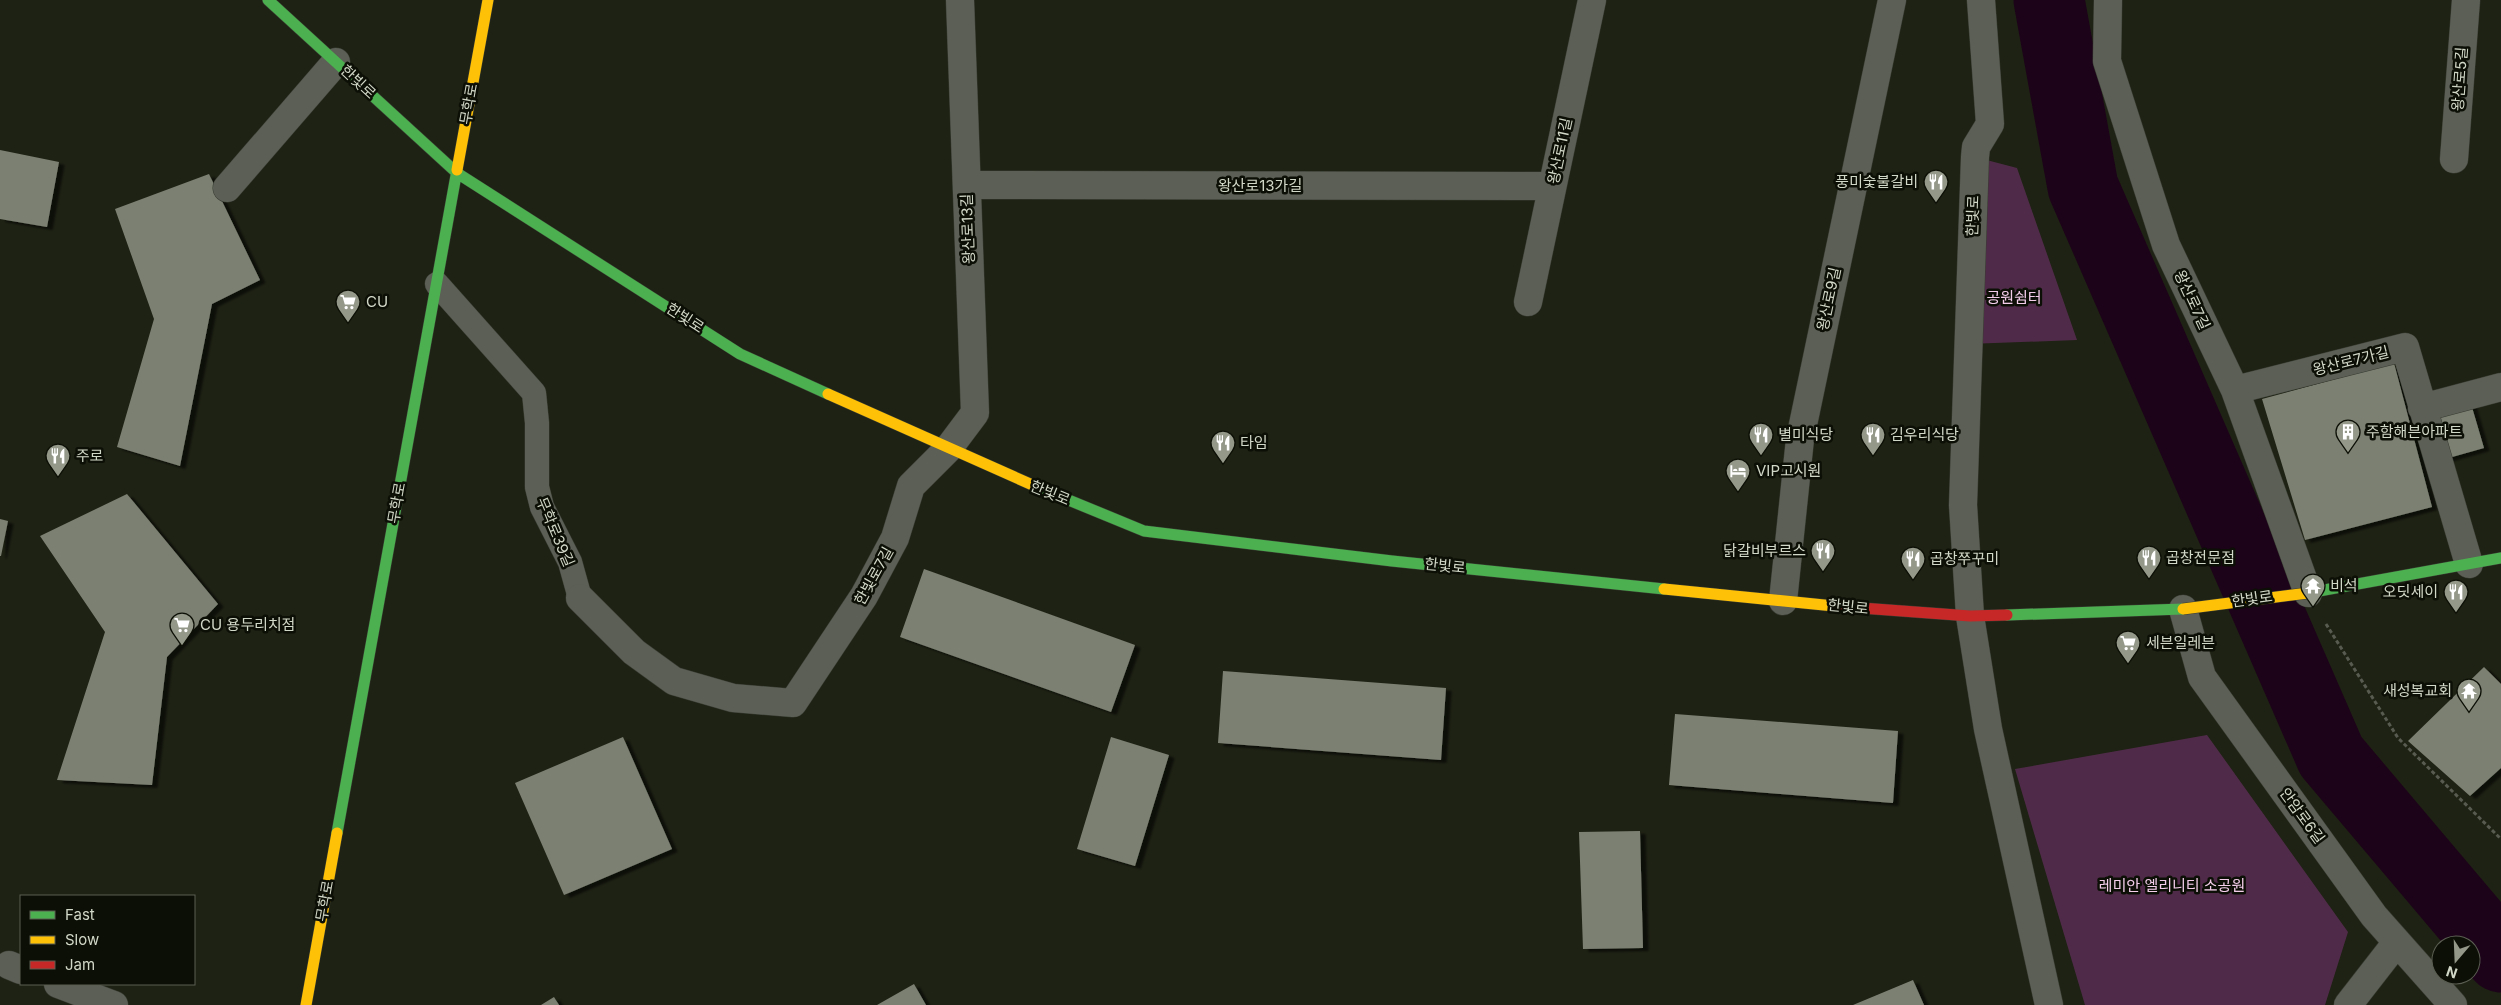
<svg xmlns="http://www.w3.org/2000/svg" width="2501" height="1005" font-family="Inter,'Noto Sans KR',sans-serif">
<style>
.green{fill:#502b49}
.lines{fill:none;stroke-linecap:round;stroke-linejoin:round}
.river{stroke:#1d0319;stroke-width:71}
.building{fill:#7c8073;filter:url(#shadow)}
.lane-casing{stroke:#383c32;stroke-width:25}
.street-casing{stroke:#383c32;stroke-width:29}
.fast-casing{stroke:#383c32;stroke-width:12}
.slow-casing{stroke:#383c32;stroke-width:12}
.jam-casing{stroke:#383c32;stroke-width:12}
.path{stroke:#575b50;stroke-width:3;stroke-dasharray:4 2.5;stroke-linecap:butt}
.lane{stroke:#5b5f55;stroke-width:24}
.street{stroke:#5b5f55;stroke-width:28}
.fast{stroke:#4caf50;stroke-width:11}
.slow{stroke:#ffc107;stroke-width:11}
.jam{stroke:#c62828;stroke-width:11}
.slow-bridge-casing{stroke:#383c32;stroke-width:12;stroke-linecap:butt}
.slow-bridge{stroke:#ffc107;stroke-width:11}
.labels{text-anchor:middle;stroke-width:5;stroke-linejoin:round;paint-order:stroke}
.street-label{font-size:15px;fill:#d2d8c8;stroke:#0c0f05}
.poi-label{font-size:15px;fill:#d2d8c8;stroke:#0c0f05;text-anchor:start}
.park-label{font-size:15px;fill:#f4cdeb;stroke:#0c0f05}
</style>
<defs>
<filter id="shadow"><feDropShadow dx="5.5" dy="3" stdDeviation="1" flood-color="#0009"/></filter>
</defs>
<rect width="100%" height="100%" fill="#1e2214"/>
<!-- green -->
<path class="green" d="M1975,157L2017,168L2077,340L1968,344Z
M2291,545L2308,593L2282,595L2266,555Z
M2207,735L2348,932L2325,1005H2085L2015,769Z"/>
<g class="lines">
<!-- river -->
<path class="river" d="M2049,0L2083,187L2331,756L2501,957"/>
</g>
<!-- building -->
<path class="building" d="M0,150L59,162L47,227L0,219Z
M209,174L260,280L212,304L180,466L117,447L154,319L115,209Z
M2394,363L2432,507L2305,540L2262,399Z
M2469,397L2484,448L2438,461L2424,409Z
M127,494L218,604L167,657L152,785L57,780L105,632L40,536Z
M0,519L8,521L1,556H0Z
M924,569L1135,645L1111,712L900,637Z
M2484,667L2501,684V768L2470,796L2408,741Z
M1223,671L1446,688L1441,760L1218,743Z
M1675,714L1898,731L1893,803L1669,785Z
M623,737L672,849L564,895L515,783Z
M1111,737L1169,755L1135,866L1077,849Z
M1640,831L1643,948L1583,949L1579,832Z
M1913,980L1924,1005H1853Z
M914,984L926,1005H877Z
M554,997L559,1005H541Z"/>
<g class="lines">
<defs>
<path id="lane" d="M437,284L534,393L537,423V487L542,507L570,562L580,598"/>
<path id="street" d="M1981,0L1990,124L1976,147L1975,157L1963,505L1970,616L1988,729L2049,1005
M2108,0L2107,61L2166,245L2235,390L2308,593
M2454,159L2466,0
M967,185L1552,186
M227,188L336,62
M1528,302L1592,0
M2235,390L2405,347L2469,564
M2422,408L2501,387
M580,598L634,652L674,681L733,698L793,703L864,596L895,538L911,486L948,449L975,413L960,0
M1783,601L1800,439L1892,0
M2183,609L2202,677L2374,916L2453,1005
M9,965L21,970
M58,984L114,1005
M2348,1005L2397,942"/>
<path id="fast" d="M268,0L457,173L740,354L828,394
M1037,487L1144,531L1392,561L1664,589
M2308,593L2501,558
M2007,615L2183,609
M337,833L457,170"/>
<path id="slow" d="M457,170L488,0
M828,394L1037,487
M1664,589L1834,606
M306,1005L337,833"/>
<path id="jam" d="M1834,606L1970,616L2007,615"/>
</defs>
<!-- lane casing -->
<use href="#lane" class="lane-casing"/>
<!-- street casing -->
<use href="#street" class="street-casing"/>
<!-- fast casing -->
<use href="#fast" class="fast-casing"/>
<!-- slow casing -->
<use href="#slow" class="slow-casing"/>
<!-- jam casing -->
<use href="#jam" class="jam-casing"/>
<!-- path -->
<path class="path" d="M2326,624L2398,738L2501,839"/>
<!-- lane -->
<use href="#lane" class="lane"/>
<!-- street -->
<use href="#street" class="street"/>
<!-- fast -->
<use href="#fast" class="fast"/>
<!-- slow -->
<use href="#slow" class="slow"/>
<!-- jam -->
<use href="#jam" class="jam"/>
<defs>
<path id="slow-bridge" d="M2183,609L2308,593"/>
</defs>
<!-- slow-bridge casing -->
<use href="#slow-bridge" class="slow-bridge-casing"/>
<!-- slow-bridge -->
<use href="#slow-bridge" class="slow-bridge"/>
</g>
<!-- icons -->
<defs>
<symbol id="restaurant-pin" viewBox="-11 -11 22 30"><path d="M0 17L-7.5 6A9.5 9.5 0 1 1 7.5 6Z" fill="#939889" stroke="#0c0f05"/><path d="M-5-6h1v4h1v-4h1v4h1v-4h1v5L-1.5 .5V6h-2V.5L-5-1ZM5-6V6H3V1.5H1.5Q1.5-4 5-6Z" fill="#fff"/></symbol>
<symbol id="supermarket-pin" viewBox="-11 -11 22 30"><path d="M0 17L-7.5 6A9.5 9.5 0 1 1 7.5 6Z" fill="#939889" stroke="#0c0f05"/><path d="M-6-5.5h2.5l.6 2H6L4.5 2H-2.5L-4.4-4H-6ZM-1.5 3.2a1.3 1.3 0 1 0 .1 0ZM3 3.2a1.3 1.3 0 1 0 .1 0Z" fill="#fff"/></symbol>
<symbol id="building-pin" viewBox="-11 -11 22 30"><path d="M0 17L-7.5 6A9.5 9.5 0 1 1 7.5 6Z" fill="#939889" stroke="#0c0f05"/><path d="M-4-6H4V6H1V3H-1V6H-4ZM-2.5-4.3h1.7v1.8h-1.7ZM.8-4.3h1.7v1.8H.8ZM-2.5-1h1.7V.8h-1.7ZM.8-1h1.7V.8H.8Z" fill="#fff"/></symbol>
<symbol id="hotel-pin" viewBox="-11 -11 22 30"><path d="M0 17L-7.5 6A9.5 9.5 0 1 1 7.5 6Z" fill="#939889" stroke="#0c0f05"/><path d="M-6-4.5h1.5V1H6V5H4.5V3h-9V5H-6ZM-4 0a1.8 1.8 0 1 1 3.6 0ZM.5 0V-2.5h3Q6-2.5 6 0Z" fill="#fff"/></symbol>
<symbol id="temple-pin" viewBox="-11 -11 22 30"><path d="M0 17L-7.5 6A9.5 9.5 0 1 1 7.5 6Z" fill="#939889" stroke="#0c0f05"/><path d="M0-6L5-2H3V0L6.5 2.5H4V6H1.5V3h-3V6H-4V2.5H-6.5L-3 0V-2H-5Z" fill="#fff"/></symbol>
</defs>
<g fill-rule="evenodd">
<use href="#restaurant-pin" x="1922" y="168" width="28" height="38"/>
<use href="#supermarket-pin" x="334" y="288" width="28" height="38"/>
<use href="#building-pin" x="2334" y="418" width="28" height="38"/>
<use href="#restaurant-pin" x="1747" y="421" width="28" height="38"/>
<use href="#restaurant-pin" x="1859" y="421" width="28" height="38"/>
<use href="#restaurant-pin" x="1209" y="429" width="28" height="38"/>
<use href="#restaurant-pin" x="44" y="442" width="28" height="38"/>
<use href="#hotel-pin" x="1724" y="457" width="28" height="38"/>
<use href="#restaurant-pin" x="1809" y="537" width="28" height="38"/>
<use href="#restaurant-pin" x="2135" y="544" width="28" height="38"/>
<use href="#restaurant-pin" x="1899" y="545" width="28" height="38"/>
<use href="#temple-pin" x="2299" y="572" width="28" height="38"/>
<use href="#restaurant-pin" x="2442" y="578" width="28" height="38"/>
<use href="#supermarket-pin" x="168" y="611" width="28" height="38"/>
<use href="#supermarket-pin" x="2114" y="629" width="28" height="38"/>
<use href="#temple-pin" x="2455" y="677" width="28" height="38"/>
</g>
<g class="labels">
<!-- street labels -->
<g class="street-label">
<text transform="translate(2460 79) rotate(-86)" y="5">왕산로5길</text>
<text transform="translate(358 82) rotate(43)" y="5">한빛로</text>
<text transform="translate(469 104) rotate(-80)" y="5">무학로</text>
<text transform="translate(1560 151) rotate(-78)" y="5">왕산로11길</text>
<text x="1260" y="191">왕산로13가길</text>
<text transform="translate(1973 216) rotate(-88)" y="5">한빛로</text>
<text transform="translate(968 229) rotate(-92)" y="5">왕산로13길</text>
<text transform="translate(1829 299) rotate(-78)" y="5">왕산로9길</text>
<text transform="translate(2192 300) rotate(65)" y="5">왕산로7길</text>
<text transform="translate(685 318) rotate(33)" y="5">한빛로</text>
<text transform="translate(2351 361) rotate(-14)" y="5">왕산로7가길</text>
<text transform="translate(1050 493) rotate(22)" y="5">한빛로</text>
<text transform="translate(397 503) rotate(-80)" y="5">무학로</text>
<text transform="translate(555 532) rotate(67)" y="5">무학로39길</text>
<text transform="translate(1445 566) rotate(6)" y="5">한빛로</text>
<text transform="translate(874 576) rotate(-61)" y="5">한빛로7길</text>
<text transform="translate(2252 599) rotate(-8)" y="5">한빛로</text>
<text transform="translate(1848 607) rotate(6)" y="5">한빛로</text>
<text transform="translate(2302 816) rotate(54)" y="5">안암로6길</text>
<text transform="translate(325 901) rotate(-80)" y="5">무학로</text>
</g>
<!-- poi labels -->
<g class="poi-label">
<text x="1918" y="187" text-anchor="end">풍미숯불갈비</text>
<text x="366" y="307">CU</text>
<text x="2366" y="437">주함해븐아파트</text>
<text x="1778" y="440">별미식당</text>
<text x="1890" y="440">김우리식당</text>
<text x="1240" y="448">타임</text>
<text x="76" y="461">주로</text>
<text x="1756" y="476">VIP고시원</text>
<text x="1806" y="556" text-anchor="end">닭갈비부르스</text>
<text x="2166" y="563">곱창전문점</text>
<text x="1930" y="564">곱창쭈꾸미</text>
<text x="2330" y="591">비석</text>
<text x="2438" y="597" text-anchor="end">오딧세이</text>
<text x="200" y="630">CU 용두리치점</text>
<text x="2146" y="648">세븐일레븐</text>
<text x="2452" y="696" text-anchor="end">새성복교회</text>
</g>
<!-- park labels -->
<g class="park-label">
<text x="2014" y="303">공원쉼터</text>
<text x="2172" y="891">레미안 엘리니티 소공원</text>
</g>
</g>
<!-- legend -->
<rect x="20" y="895" width="175" height="90" fill="#0c0f05" stroke="#5b5f53"/>
<rect x="30" y="911" width="25" height="8" fill="#4caf50" stroke="#5b5f53"/>
<text x="65" y="920" font-size="15" fill="#d2d8c8">Fast</text>
<rect x="30" y="936" width="25" height="8" fill="#ffc107" stroke="#5b5f53"/>
<text x="65" y="945" font-size="15" fill="#d2d8c8">Slow</text>
<rect x="30" y="961" width="25" height="8" fill="#c62828" stroke="#5b5f53"/>
<text x="65" y="970" font-size="15" fill="#d2d8c8">Jam</text>
<!-- north arrow -->
<g transform="translate(2456 960) rotate(199)"><circle r="24" fill="#0c0f05" stroke="#5b5f53"/>
<path d="M0-4L9 19L0 12L-9 19Z" fill="#939889"/>
<text y="-8" font-size="14" font-weight="bold" text-anchor="middle" fill="#d2d8c8">N</text>
</g>
</svg>
